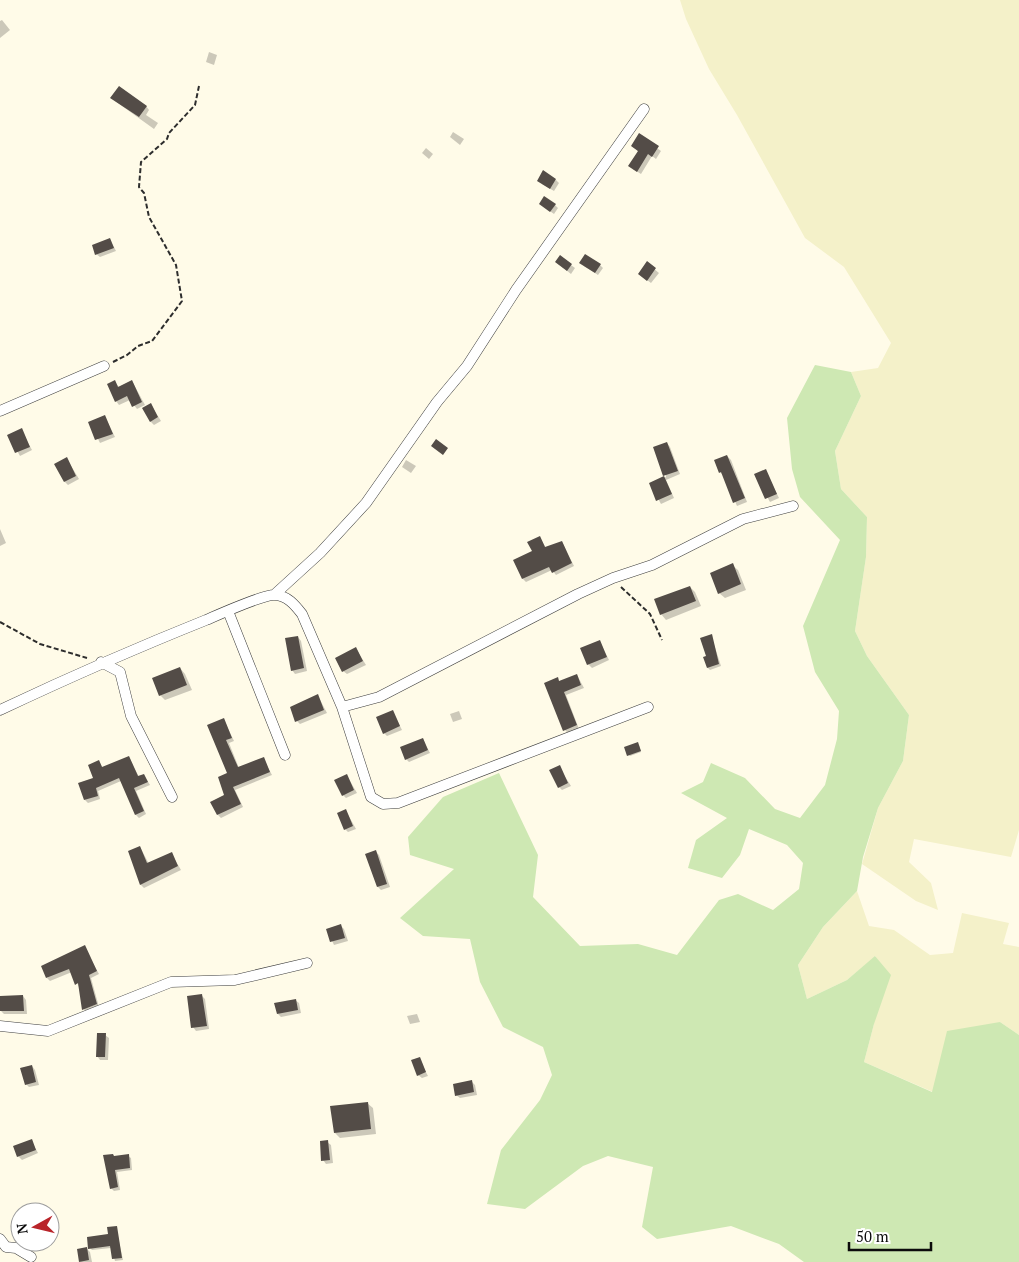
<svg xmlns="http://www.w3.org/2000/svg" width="1019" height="1262" font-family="'PT Serif',serif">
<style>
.farmland{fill:#f4f1c9}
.green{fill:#cee8b3}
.shadow{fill:#0003}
.building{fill:#534c47}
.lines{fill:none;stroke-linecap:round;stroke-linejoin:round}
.street-casing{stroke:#3e3e3e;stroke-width:11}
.path{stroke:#2d2d2d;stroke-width:2;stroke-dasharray:5 2.5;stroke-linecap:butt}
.street{stroke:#fff;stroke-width:10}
</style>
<rect width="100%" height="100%" fill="#fffbe8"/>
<!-- farmland -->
<path class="farmland" d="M680,0H1019V830L1011,857L914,839L909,862L931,883L938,910L916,901L862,864L878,808L903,761L909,715L867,656L855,631L866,557L867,517L841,489L835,451L861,396L851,372L878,368L891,343L844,267L805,238L737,115L709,69L686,19Z
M857,891L869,926L894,930L930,955L953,953L962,913L1009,923L1003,944L1019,947V1035L1000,1022L933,1092L864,1062L874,1024L876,956L847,980L807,999L798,965L823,927Z"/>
<!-- green -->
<path class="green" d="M815,365L851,372L861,396L835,451L841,489L867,517L866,557L855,631L867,656L909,715L903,761L878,808L863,857L857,891L823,927L798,965L807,999L847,980L875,956L891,975L874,1024L864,1062L932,1092L947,1031L1000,1022L1019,1035V1262H804L779,1244L731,1226L657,1239L642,1227L653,1167L608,1156L583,1166L525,1209L487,1204L501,1150L540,1100L552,1075L543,1047L503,1027L480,982L470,939L423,936L400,918L454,869L410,855L408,837L443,797L499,773L538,855L533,897L580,946L638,944L677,955L719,900L738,894L773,910L799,889L803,863L787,845L749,829L740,855L722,878L688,868L696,840L727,818L681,793L703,782L711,763L745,778L775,809L800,818L825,785L837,739L839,711L815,672L803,626L840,540L800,497L792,469L787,418Z"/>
<!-- shadow -->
<path class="shadow" d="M2,20L10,30L0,38V21Z
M209,52L217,55L214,65L206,62Z
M115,101L146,106L149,110L146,115L158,123L154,129Z
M453,132L464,139L460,145L450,137Z
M639,135L661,151L656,159L652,156L641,174L633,169L639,152L632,146Z
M426,148L433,154L429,159L422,153Z
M556,180L559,183L554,191L542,184Z
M555,205L558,208L554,214L544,207Z
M110,239L116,251L100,257L96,254Z
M560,257L575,268L571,274L556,262Z
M647,263L659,273L651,283L643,277Z
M600,265L603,268L598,275L584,266Z
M132,381L145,405L137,409L130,400L119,405L116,401L115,382L119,387Z
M151,405L161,421L154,425L151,422Z
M105,417L115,437L100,443L90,423Z
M21,430L32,450L20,456L9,436Z
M667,443L670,447L680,474L666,480L674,498L661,504L650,484L666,477Z
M727,456L731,460L747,502L737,506L724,476L720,472Z
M67,459L79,479L68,485L65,482Z
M406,460L416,466L411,473L402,467Z
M765,470L779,498L770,502L755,475Z
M0,529L6,543L0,546Z
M540,538L546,548L562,542L574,566L556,575L552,570L526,582L523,579Z
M732,565L738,570L746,590L725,598L719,593Z
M690,587L695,592L701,606L666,620L661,614Z
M711,635L721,666L710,670L708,668V656Z
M298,637L301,641L307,671L295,674L292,670Z
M600,642L609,660L592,668L588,664Z
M356,649L366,665L347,674L343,671Z
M180,668L185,674L192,690L165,700L160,695Z
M577,675L584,688L566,695L579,729L568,733L565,730L557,679L560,682Z
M318,696L327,713L300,724L297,721Z
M459,711L462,719L453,722L450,714Z
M393,712L402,730L387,736L384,733Z
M224,720L234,741L229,743L239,768L263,758L272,775L235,790L243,807L221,818L218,815L226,796L228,773Z
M423,739L430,753L409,762L406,759Z
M639,745L641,752L630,756L629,755Z
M129,757L139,777L144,775L150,785L136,791L146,814L139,818L136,815L121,781L98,791L100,799L88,803L85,800L95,778L99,762L103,768Z
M559,767L571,786L562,790L559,787Z
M347,776L357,793L346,798L343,795Z
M346,811L356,829L348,832L345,829Z
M140,847L149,864L171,853L181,870L144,888L141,885L129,852Z
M376,852L379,855L390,887L381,890L378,887Z
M341,926L344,929L348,941L334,945L327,930Z
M84,947L99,974L91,978L99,1007L86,1012L84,1009L79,987L72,972L50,981L47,978Z
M23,996L26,1000L27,1014H4L1,1011Z
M202,996L205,999L209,1029L196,1031L193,1027Z
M295,1000L299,1003L301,1013L281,1017L278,1014Z
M417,1014L420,1022L410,1024L407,1016Z
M105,1035L109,1038L108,1060H100L97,1056Z
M419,1059L428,1076L422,1078L418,1075Z
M32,1066L35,1070L39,1085L29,1087L26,1084Z
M472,1082L475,1085L477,1095L460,1098L456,1095Z
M367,1103L373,1108L376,1134L340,1138L335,1133Z
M31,1140L38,1153L22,1160L18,1156Z
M327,1142L331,1145L333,1163L326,1164L323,1160Z
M128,1156L131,1158L132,1170L117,1172L120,1190L114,1191L111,1188L115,1157Z
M116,1227L123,1260L115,1261L111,1248L92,1250L90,1248L109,1235Z
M87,1249L90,1252L92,1262H80Z"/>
<!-- building -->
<path class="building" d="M119,86L147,106L139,117L110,98Z
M639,133L659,146L652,157L648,154L637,172L628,166L638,151L631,146Z
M543,170L556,179L550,189L537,181Z
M544,196L556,204L550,212L539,204Z
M110,238L114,248L95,255L92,245Z
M585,254L601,264L595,273L579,263Z
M560,255L572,264L567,271L555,262Z
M647,261L656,268L647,281L638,274Z
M115,380L118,387L132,380L142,402L132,407L127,396L115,402L107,384Z
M151,403L158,417L150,422L142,408Z
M105,415L113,434L95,440L88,422Z
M22,428L30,447L15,453L7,435Z
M436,439L448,448L443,455L431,446Z
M667,442L678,471L663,476L653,447Z
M727,455L745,498L733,503L721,472L719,473L714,460Z
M67,457L76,476L64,482L54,464Z
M766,469L777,494L765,499L754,474Z
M664,476L672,494L656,501L649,483Z
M540,536L545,547L562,541L572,563L552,573L549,567L522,579L513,560L532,551L527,542Z
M733,563L741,584L718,594L710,573Z
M690,586L696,601L660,615L654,599Z
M712,634L719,664L707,668L703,657L706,656L700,638Z
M298,636L304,668L291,671L285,638Z
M600,640L607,657L587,665L580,648Z
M356,647L363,661L342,672L335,658Z
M180,667L187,685L159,696L152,678Z
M577,674L581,685L564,692L577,725L563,731L544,683L558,677L559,681Z
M318,694L324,710L295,722L290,707Z
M393,710L400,726L383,734L376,717Z
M224,718L232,738L226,740L238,767L264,757L270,772L233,787L241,804L217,815L210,802L224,795L218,777L227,773L207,725Z
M423,738L428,750L405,760L400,747Z
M638,742L641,751L627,756L624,747Z
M129,756L138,776L144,774L148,782L134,788L144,811L135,815L119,778L96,788L98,796L84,800L78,783L93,778L88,765L99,760L102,767Z
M560,765L568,783L558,788L549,770Z
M347,774L354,790L342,796L334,780Z
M346,809L353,826L344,830L337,813Z
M140,846L147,863L172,852L178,866L140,885L128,851Z
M376,850L387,884L377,887L365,854Z
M341,924L345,938L330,942L326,929Z
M85,945L97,971L89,975L97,1004L82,1010L78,983L75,985L69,969L46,978L41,966Z
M202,994L207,1026L191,1028L187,996Z
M23,995L24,1011H0V996Z
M296,999L298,1010L277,1014L274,1003Z
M97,1033H106L105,1057H96Z
M420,1057L426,1072L417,1076L411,1060Z
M32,1065L36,1082L25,1085L20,1068Z
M472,1080L474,1092L455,1096L453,1084Z
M368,1102L371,1129L334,1133L330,1106Z
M32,1139L36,1150L17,1157L13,1146Z
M328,1140L330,1160L321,1161L320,1141Z
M113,1154L114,1156L129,1154L130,1168L115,1170L118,1187L110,1189L103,1155Z
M117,1226L122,1258L112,1259L110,1246L88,1249L87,1237L108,1234L107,1227Z
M87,1247L89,1260L79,1262L77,1249Z"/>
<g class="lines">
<defs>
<path id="street" d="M0,411L104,366
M274,595L320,553L366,503L437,402L467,366L516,290L644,109
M228,611L285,755
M101,662L120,672L131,716L172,797
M342,707L379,697L578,594L613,578L652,565L743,519L793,506
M0,710C68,678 136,648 206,620C220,614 262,595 274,595C287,595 295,605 302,614L342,707L371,797L383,804L398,803L648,707
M0,1026L48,1031L171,982L235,980L307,963
M0,1239L6,1247L16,1248L31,1257"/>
</defs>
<!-- street casing -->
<use href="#street" class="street-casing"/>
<!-- path -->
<path class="path" d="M113,362L127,355L138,346L152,341L182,301L176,265L149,217L144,193L139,187L141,162L167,139L169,133L195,105L199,86
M621,587L650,614L662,640
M0,622L40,644L87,658"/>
<!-- street -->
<use href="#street" class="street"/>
</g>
<!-- north arrow -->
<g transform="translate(35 1227) rotate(262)"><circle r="24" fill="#ffffff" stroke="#9d9d9d"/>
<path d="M0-4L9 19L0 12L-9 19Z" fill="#b9242a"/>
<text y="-8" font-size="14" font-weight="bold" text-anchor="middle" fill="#0b0b0b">N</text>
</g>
<!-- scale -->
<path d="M849 1242v8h82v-8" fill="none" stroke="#0b0b0b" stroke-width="2.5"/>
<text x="856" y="1242" font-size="15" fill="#0b0b0b" stroke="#ffffff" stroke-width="4" paint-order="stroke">50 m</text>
</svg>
